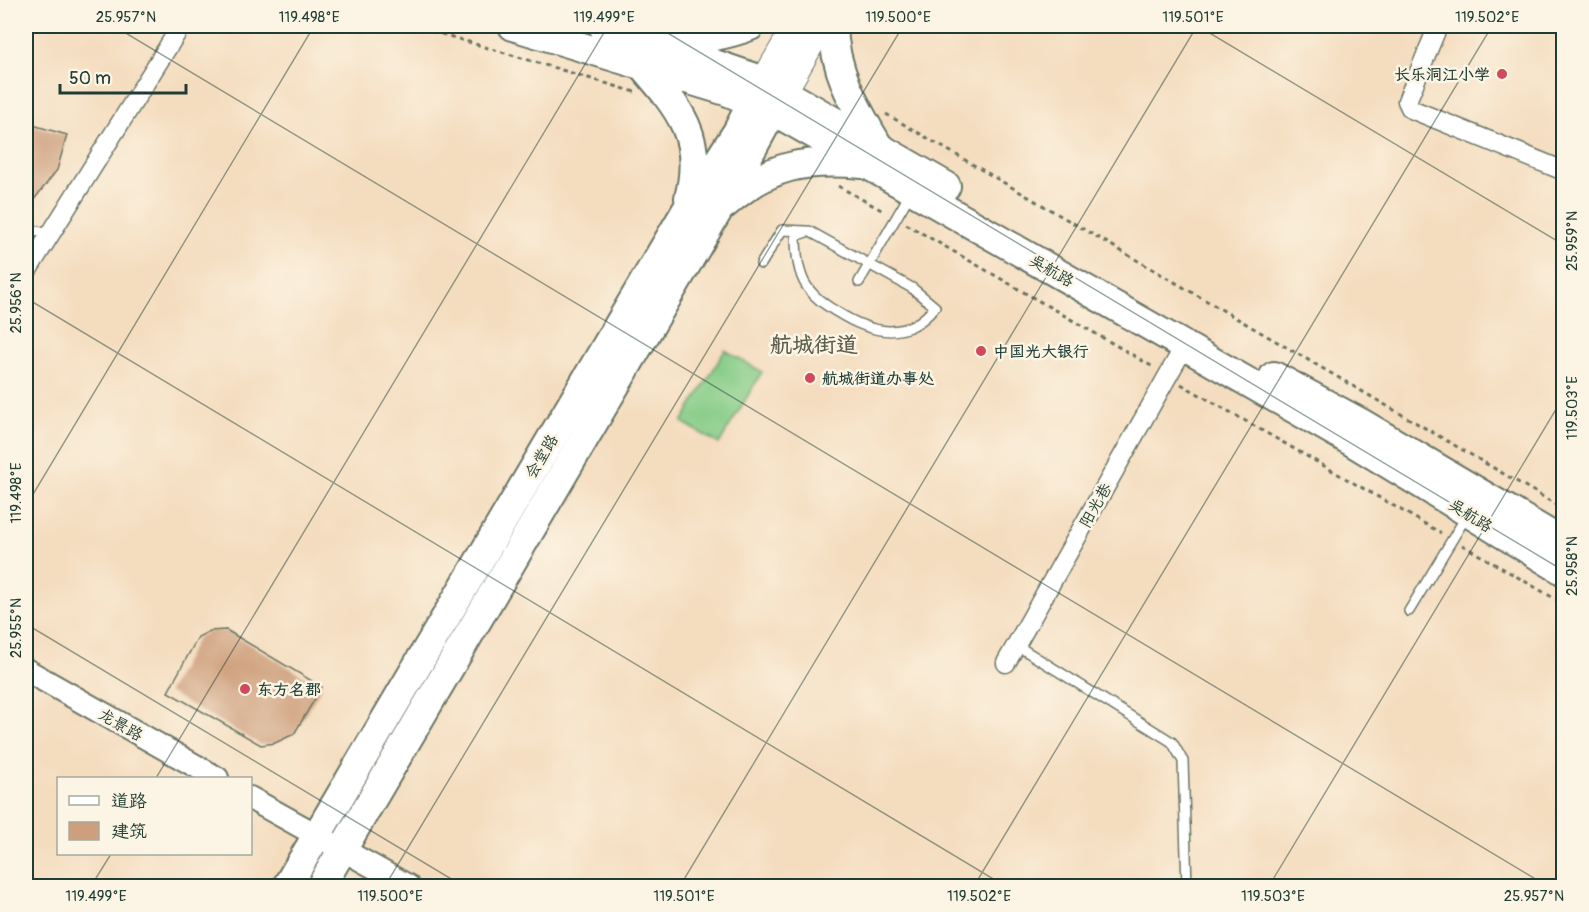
<svg xmlns="http://www.w3.org/2000/svg" width="1589" height="912" font-family="Pangolin,'LXGW WenKai TC',sans-serif">
<style>
.green{fill:#86cc87;stroke:#52845e;stroke-width:1.5}
.building{fill:#ce9f7c}
.lines{fill:none;stroke-linecap:round;stroke-linejoin:round}
.service-casing{stroke:#6a7564;stroke-width:12}
.minor-casing{stroke:#6a7564;stroke-width:21}
.tertiary-casing{stroke:#6a7564;stroke-width:26}
.secondary-casing{stroke:#6a7564;stroke-width:28}
.primary-casing{stroke:#6a7564;stroke-width:32}
.path{stroke:#6a7564;stroke-width:3;stroke-dasharray:4.5 4.5;stroke-linecap:butt}
.service{stroke:#fff;stroke-width:9}
.minor{stroke:#fff;stroke-width:18}
.tertiary{stroke:#fff;stroke-width:22}
.secondary{stroke:#fff;stroke-width:26}
.primary{stroke:#fff;stroke-width:28}
.ticks{fill:none;stroke:#1f3d34;stroke-width:1.5;stroke-opacity:0.45}
.poi-dot{fill:#d1495b;stroke:#fcf5e5;stroke-width:2}
.labels{text-anchor:middle;stroke-width:5;stroke-linejoin:round;paint-order:stroke}
.poi-label{font-size:16px;font-weight:bold;fill:#1f3d34;stroke:#fcf5e5;text-anchor:start}
.street-label{font-size:16px;fill:#1f3d34;stroke:#fcf5e5}
.district-label{font-size:22px;font-weight:bold;fill:#5c5f4d;stroke:#fcf5e5}
.neatline{fill:none;stroke:#1f3d34;stroke-width:2}
.ticks-label{font-size:15px;text-anchor:middle;fill:#1f3d34}
</style>
<rect width="100%" height="100%" fill="#fcf5e5"/>
<filter id="ink" filterUnits="userSpaceOnUse"><feTurbulence type="fractalNoise" baseFrequency=".0167" numOctaves="2"/><feDisplacementMap in="SourceGraphic" scale="12" xChannelSelector="R" yChannelSelector="G"/><feConvolveMatrix kernelMatrix="1 2 1 2 8 2 1 2 1" color-interpolation-filters="sRGB"/></filter>
<filter id="wash" filterUnits="userSpaceOnUse"><feTurbulence type="fractalNoise" baseFrequency=".008" numOctaves="4" result="noise"/><feDisplacementMap in="SourceGraphic" scale="24" xChannelSelector="R" yChannelSelector="G"/><feGaussianBlur stdDeviation="1.35" result="paint"/><feColorMatrix in="noise" values="0 0 0 0 0 0 0 0 0 0 0 0 0 0 0 0 0 1.4 0 .05"/><feComposite in="paint" operator="in"/></filter>
<g filter="url(#wash)">
<rect width="100%" height="100%" fill="#f4dcbe"/>
<!-- green -->
<path class="green" d="M725,350L762,372L719,444L682,422Z"/>
<g id="blocks">
<!-- building -->
<path class="building" d="M26,123L67,135L57,170L26,210Z
M226,630L322,687L294,734L275,743L261,745L168,692L198,637L210,631Z"/>
</g>
</g>
<g filter="url(#ink)">
<use href="#blocks" fill-opacity="0" stroke="#6a7564" stroke-width="1.5"/>
<g class="lines">
<defs>
<path id="service" d="M26,228L49,234
M809,231L912,288L935,307C907,342 872,334 837,312C823,304 808,293 802,277C797,264 796,250 796,236Z
M761,264L782,230L806,231
M859,282L910,194
M1409,611L1467,515
M1016,645L1172,742L1183,761L1187,886"/>
<path id="minor" d="M1438,26L1407,101L1411,109L1564,171
M26,273L181,26
M1006,663L1184,347"/>
<path id="tertiary" d="M26,670L217,778
M250,798L408,886"/>
<path id="secondary" d="M764,81L796,26
M784,91L821,26"/>
<path id="primary" d="M513,26L726,91L772,110L1351,441L1564,571
M603,26L764,81L946,186
M833,26C834,71 855,106 877,144
M664,41C694,40 723,37 750,26
M641,64C679,108 705,138 689,198
M725,204C770,164 805,159 863,164
M1274,376L1361,423L1564,543
M287,886L686,211L737,132L761,86
M321,886L719,209L781,96"/>
</defs>
<!-- service casing -->
<use href="#service" class="service-casing"/>
<!-- minor casing -->
<use href="#minor" class="minor-casing"/>
<!-- tertiary casing -->
<use href="#tertiary" class="tertiary-casing"/>
<!-- secondary casing -->
<use href="#secondary" class="secondary-casing"/>
<!-- primary casing -->
<use href="#primary" class="primary-casing"/>
<!-- path -->
<path class="path" d="M415,26L635,92
M886,114L1564,509
M838,186L885,212
M906,224L1155,368
M1181,384L1441,533
M1462,545L1564,604"/>
<!-- service -->
<use href="#service" class="service"/>
<!-- minor -->
<use href="#minor" class="minor"/>
<!-- tertiary -->
<use href="#tertiary" class="tertiary"/>
<!-- secondary -->
<use href="#secondary" class="secondary"/>
<!-- primary -->
<use href="#primary" class="primary"/>
</g>
</g>
<!-- ticks -->
<path class="ticks" d="M114,26L1547,886M656,26L1564,571M1198,26L1564,245M26,298L1005,886M26,506L314,26M26,624L463,886M156,778L608,26M91,886L111,854M385,886L903,26M680,886L1197,26M974,886L1492,26M1269,886L1564,396M1563,886H1564"/>
<!-- markers -->
<g class="poi-dot">
<circle cx="1502" cy="74" r="6"/>
<circle cx="981" cy="351" r="6"/>
<circle cx="810" cy="378" r="6"/>
<circle cx="245" cy="689" r="6"/>
</g>
<g class="labels">
<!-- poi labels -->
<g class="poi-label">
<text x="1490" y="80" text-anchor="end">长乐洞江小学</text>
<text x="993" y="357">中国光大银行</text>
<text x="822" y="384">航城街道办事处</text>
<text x="257" y="695">东方名郡</text>
</g>
<!-- street labels -->
<g class="street-label">
<text transform="translate(1052 270) rotate(30)" y="6">吴航路</text>
<text transform="translate(541 456) rotate(-59)" y="6">会堂路</text>
<text transform="translate(1095 505) rotate(-61)" y="6">阳光巷</text>
<text transform="translate(1471 515) rotate(32)" y="6">吴航路</text>
<text transform="translate(121 724) rotate(30)" y="6">龙景路</text>
</g>
<!-- district labels -->
<g class="district-label">
<text x="814" y="352">航城街道</text>
</g>
</g>
<!-- margin -->
<rect width="1589" height="912" fill="none" stroke="#fcf5e5" stroke-width="66"/>
<!-- legend -->
<rect x="57" y="777" width="195" height="78" fill="#fcf5e5" stroke="#a4ab9e" stroke-width="1.5"/>
<rect x="69" y="796" width="30" height="9" fill="#ffffff" stroke="#a4ab9e" stroke-width="1.5"/>
<text x="111" y="807" font-size="18" fill="#1f3d34">道路</text>
<rect x="69" y="822" width="30" height="18" fill="#ce9f7c" stroke="#a4ab9e" stroke-width="1.5"/>
<text x="111" y="837" font-size="18" fill="#1f3d34">建筑</text>
<!-- scale -->
<path d="M60 84v9h126v-9" fill="none" stroke="#1f3d34" stroke-width="3"/>
<text x="69" y="84" font-size="18" fill="#1f3d34" stroke="#fcf5e5" stroke-width="4.5" paint-order="stroke">50 m</text>
<rect x="33" y="33" width="1523" height="846" class="neatline"/>
<g class="ticks-label">
<text x="126" y="22">25.957°N</text>
<text x="309" y="22">119.498°E</text>
<text x="604" y="22">119.499°E</text>
<text x="898" y="22">119.500°E</text>
<text x="1193" y="22">119.501°E</text>
<text x="1487" y="22">119.502°E</text>
<text transform="translate(1572 241) rotate(-90)" y="5">25.959°N</text>
<text transform="translate(16 303) rotate(-90)" y="5">25.956°N</text>
<text transform="translate(1572 408) rotate(-90)" y="5">119.503°E</text>
<text transform="translate(16 493) rotate(-90)" y="5">119.498°E</text>
<text transform="translate(1572 566) rotate(-90)" y="5">25.958°N</text>
<text transform="translate(16 628) rotate(-90)" y="5">25.955°N</text>
<text x="96" y="901">119.499°E</text>
<text x="390" y="901">119.500°E</text>
<text x="684" y="901">119.501°E</text>
<text x="979" y="901">119.502°E</text>
<text x="1273" y="901">119.503°E</text>
<text x="1534" y="901">25.957°N</text>
</g>
</svg>
